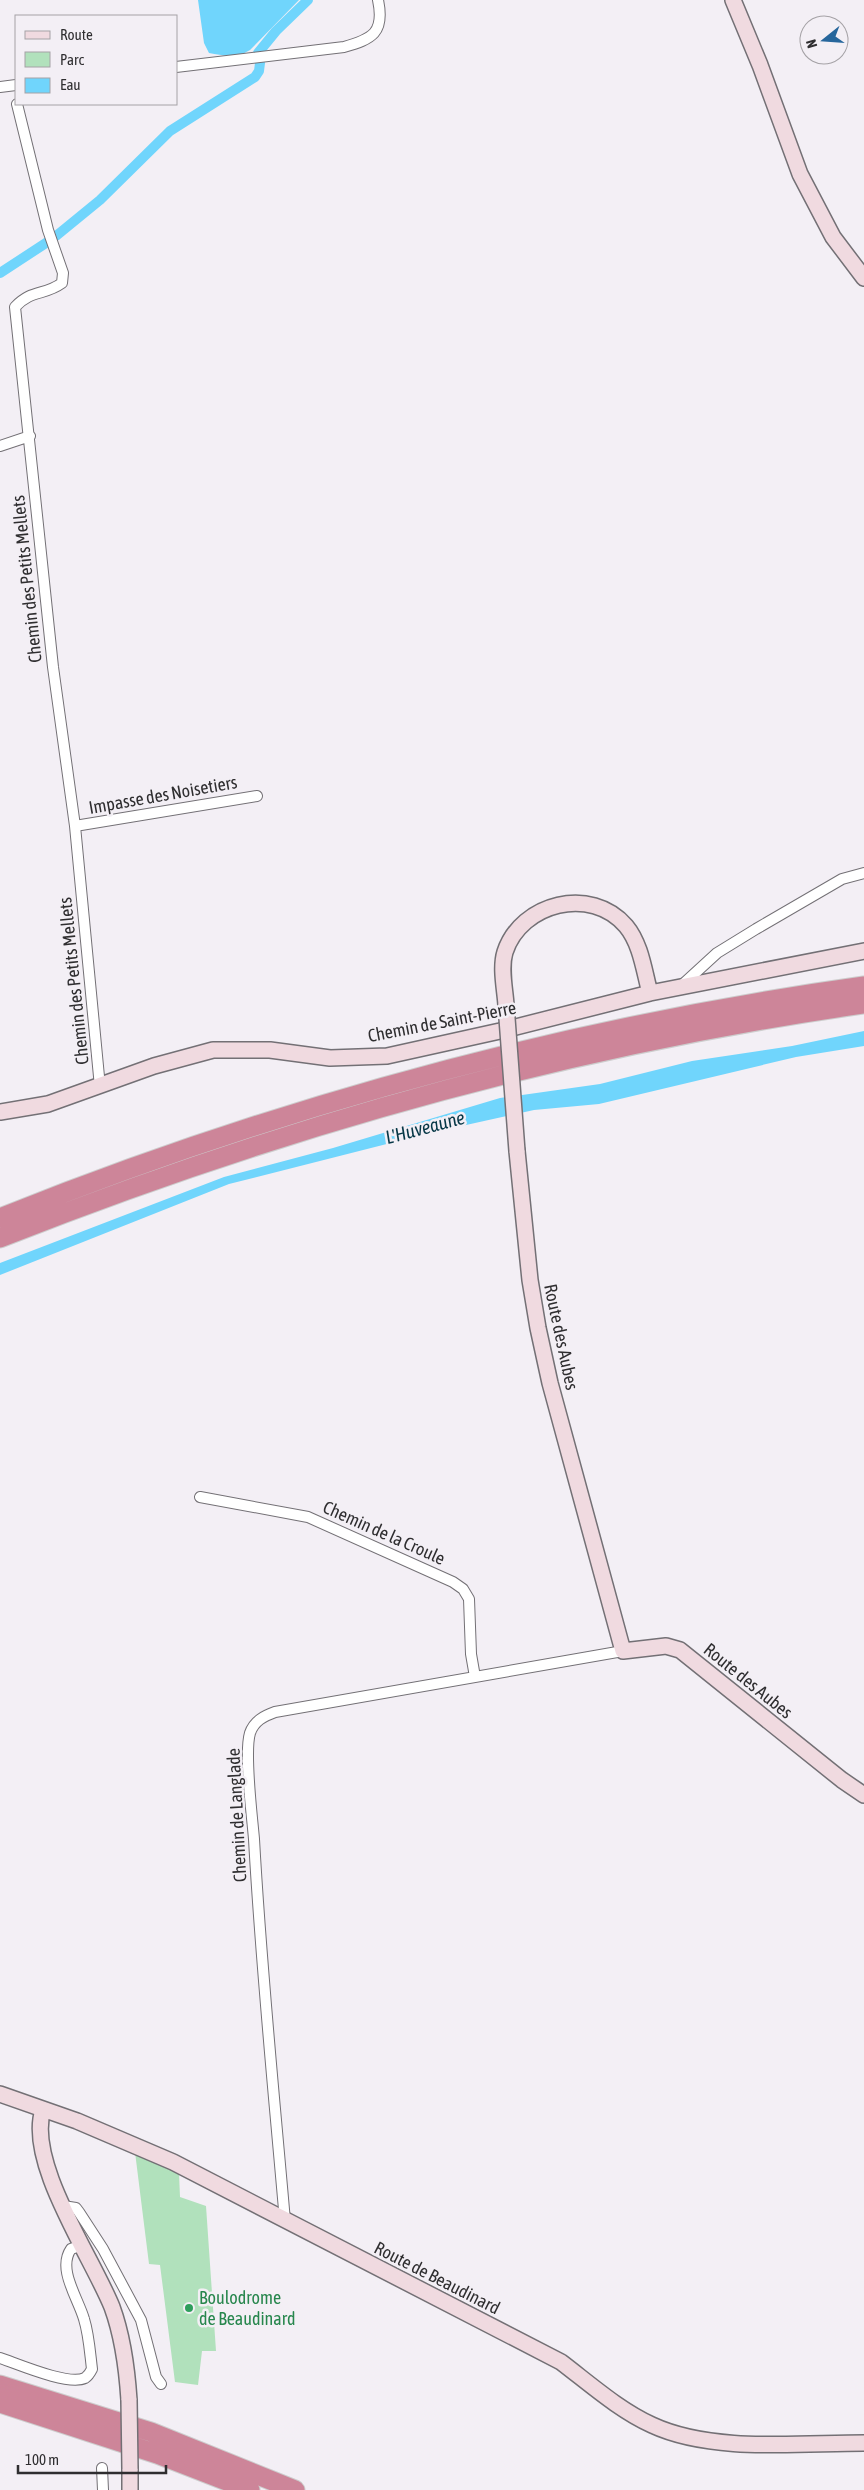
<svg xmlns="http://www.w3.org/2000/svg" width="864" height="2490" font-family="'Asap Condensed',sans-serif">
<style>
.green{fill:#b1e1bc}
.water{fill:#70d5fc}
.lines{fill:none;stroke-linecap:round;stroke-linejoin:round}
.canal{stroke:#70d5fc;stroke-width:10}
.street-casing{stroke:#737075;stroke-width:12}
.secondary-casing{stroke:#737075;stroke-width:18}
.highway-casing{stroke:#cdcdcd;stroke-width:21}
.street{stroke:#fff;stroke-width:10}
.secondary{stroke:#f0dae0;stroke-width:15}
.highway{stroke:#cd8599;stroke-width:19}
.secondary-bridge-casing{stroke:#737075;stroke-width:18;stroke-linecap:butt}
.secondary-bridge{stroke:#f0dae0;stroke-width:15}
.leisure-dot{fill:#2e9e5b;stroke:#f3eff5;stroke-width:2}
.labels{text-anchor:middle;stroke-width:5;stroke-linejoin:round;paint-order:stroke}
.street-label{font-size:18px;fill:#2f2e30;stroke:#f3eff5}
.leisure-label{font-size:18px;fill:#27864d;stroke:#f3eff5;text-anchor:start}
.water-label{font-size:19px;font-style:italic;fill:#063746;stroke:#f3eff5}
</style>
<rect width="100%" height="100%" fill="#f3eff5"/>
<!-- green -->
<path class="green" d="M135,2152L179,2173L180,2197L206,2206L216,2351H202L198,2385L175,2382L160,2265L149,2264Z"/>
<!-- water -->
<path class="water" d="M198,0H299L250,50C237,58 224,56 209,53L204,43Z
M864,1031V1046L796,1057L599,1104L534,1110L430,1133L229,1184L0,1275V1263L224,1177L333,1148L500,1098L600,1084L692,1061L792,1046Z"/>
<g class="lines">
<!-- canal -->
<path class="canal" d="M258,53L276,31L308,0
M56,236L100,200L170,131L255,77L259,71L260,63
M0,273L49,241"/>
<defs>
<path id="street" d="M176,67L344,47C372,39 385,33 378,0
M0,87L16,85
M17,104L48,230L63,273L62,283C44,296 32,289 15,307L53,667L75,826L100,1087
M0,446L30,436
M75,826L257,796
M681,986L717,953L756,929L842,879L864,873
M200,1497L308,1517L453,1582L463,1589L469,1599L471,1654L475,1677
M63,2206L76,2208L79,2212L103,2249L141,2320L156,2377L161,2384
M285,2221C274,2094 261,1967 254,1839C252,1815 244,1753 250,1733C254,1721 264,1716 275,1712L623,1651
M0,2358C18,2364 68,2386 85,2378C88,2376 90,2373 92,2369C90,2353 89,2335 84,2319C78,2298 57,2269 71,2249L82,2245
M102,2468L103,2490"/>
<path id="secondary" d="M733,0L760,65L800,174L833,237L864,278
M506,1005C505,989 500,968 505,952C521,903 591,885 626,926C641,944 644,971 650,993
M0,1112L48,1104L154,1066L213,1050H270L330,1058L387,1056L500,1031L650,993L864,951
M517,1151L530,1280L538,1328L550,1383L623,1651L666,1646L680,1650L842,1780L864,1795
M0,2094L77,2121L173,2162L561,2362C590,2384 619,2410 652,2425C712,2453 799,2443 864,2443
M43,2110C26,2162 92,2257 112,2307C123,2337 127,2369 129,2400
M130,2490V2469"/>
<path id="highway" d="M0,1218C277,1107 569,1027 864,986
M0,1238C278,1128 568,1046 864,1004
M0,2385L151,2432L295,2490
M0,2403L157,2454L250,2490"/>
</defs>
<!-- street casing -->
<use href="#street" class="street-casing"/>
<!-- secondary casing -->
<use href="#secondary" class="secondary-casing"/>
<!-- highway casing -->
<use href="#highway" class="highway-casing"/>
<!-- street -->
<use href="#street" class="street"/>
<!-- secondary -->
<use href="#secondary" class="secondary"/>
<!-- highway -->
<use href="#highway" class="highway"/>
<defs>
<path id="secondary-bridge" d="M506,1005L517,1151
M129,2400L130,2469"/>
</defs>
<!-- secondary-bridge casing -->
<use href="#secondary-bridge" class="secondary-bridge-casing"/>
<!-- secondary-bridge -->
<use href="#secondary-bridge" class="secondary-bridge"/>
</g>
<!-- markers -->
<circle class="leisure-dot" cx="189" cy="2308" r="5"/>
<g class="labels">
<!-- street labels -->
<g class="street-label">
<text transform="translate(27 579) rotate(-96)" y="6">Chemin des Petits Mellets</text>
<text transform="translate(163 795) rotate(-10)" y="6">Impasse des Noisetiers</text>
<text transform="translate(74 981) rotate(-96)" y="6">Chemin des Petits Mellets</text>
<text transform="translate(442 1022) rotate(-11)" y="6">Chemin de Saint-Pierre</text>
<text transform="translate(561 1337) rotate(78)" y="6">Route des Aubes</text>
<text transform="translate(384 1533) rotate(24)" y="6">Chemin de la Croule</text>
<text transform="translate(748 1681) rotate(39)" y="6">Route des Aubes</text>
<text transform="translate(237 1815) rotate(-93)" y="6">Chemin de Langlade</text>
<text transform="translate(437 2278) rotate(27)" y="6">Route de Beaudinard</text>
</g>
<!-- leisure labels -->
<g class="leisure-label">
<text x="199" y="2304">Boulodrome<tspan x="199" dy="21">de Beaudinard</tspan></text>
</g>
<!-- water labels -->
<g class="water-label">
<text transform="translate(425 1127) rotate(-15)" y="7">L'Huveaune</text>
</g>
</g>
<!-- legend -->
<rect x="15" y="15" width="162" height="90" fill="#f3eff5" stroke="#a5a2a6"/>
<rect x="25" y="31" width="25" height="8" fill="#f0dae0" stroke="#a5a2a6"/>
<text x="60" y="40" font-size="15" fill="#2f2e30">Route</text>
<rect x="25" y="52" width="25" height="15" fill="#b1e1bc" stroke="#a5a2a6"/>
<text x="60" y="65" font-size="15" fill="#2f2e30">Parc</text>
<rect x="25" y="78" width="25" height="15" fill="#70d5fc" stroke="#a5a2a6"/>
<text x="60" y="90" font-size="15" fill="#2f2e30">Eau</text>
<!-- north arrow -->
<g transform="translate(824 40) rotate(253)"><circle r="24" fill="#f3eff5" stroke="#a5a2a6"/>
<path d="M0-4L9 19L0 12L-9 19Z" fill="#26669c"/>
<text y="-8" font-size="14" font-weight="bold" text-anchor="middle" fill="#2f2e30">N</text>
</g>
<!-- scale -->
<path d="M18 2465v8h148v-8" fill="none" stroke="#2f2e30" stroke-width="2.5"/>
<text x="25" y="2465" font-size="15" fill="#2f2e30" stroke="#f3eff5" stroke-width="4" paint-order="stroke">100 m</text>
</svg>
